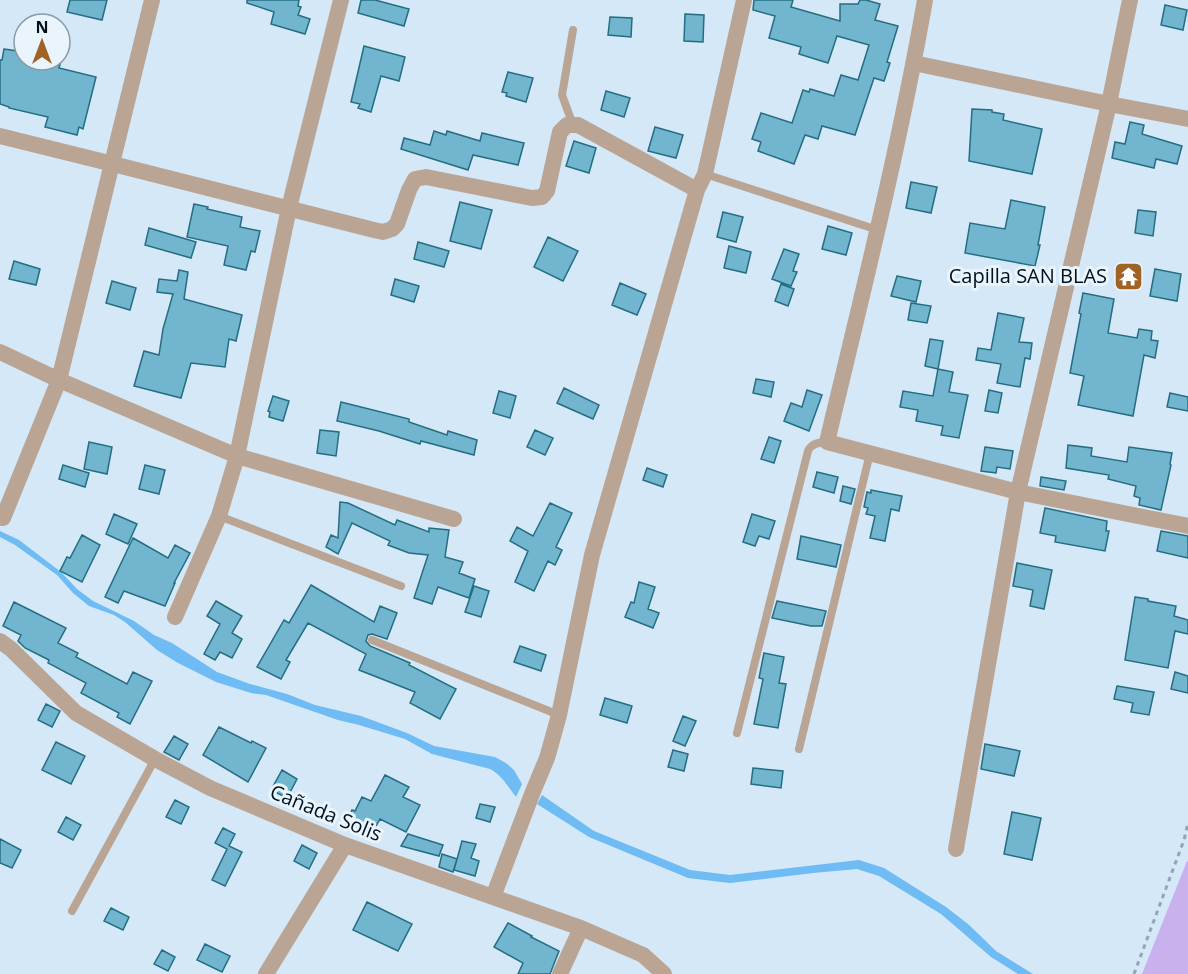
<svg xmlns="http://www.w3.org/2000/svg" width="1188" height="974" font-family="'Open Sans',sans-serif">
<style>
.green{fill:#c8b1ec}
.water{fill:#6fbbf3}
.building{fill:#71b6ce;stroke:#256d83;stroke-width:1.5}
.lines{fill:none;stroke-linecap:round;stroke-linejoin:round}
.path{stroke:#93a6b5;stroke-width:3;stroke-dasharray:4.5 4.5;stroke-linecap:butt}
.lane{stroke:#baa594;stroke-width:8}
.street{stroke:#baa594;stroke-width:16}
.labels{text-anchor:middle;stroke-width:6;stroke-linejoin:round;paint-order:stroke}
.poi-label{font-size:20px;fill:#00101d;stroke:#eaf4fc;text-anchor:end}
.street-label{font-size:20px;fill:#00101d;stroke:#eaf4fc}
</style>
<rect width="100%" height="100%" fill="#d4e8f8"/>
<!-- green -->
<path class="green" d="M1187,861L1188,862V974H1142Z"/>
<!-- water -->
<path class="water" d="M0,531L19,540L61,572L77,589L93,601L134,621L154,635L172,643L217,672L250,684L287,694L315,705L361,716L407,733L434,746L495,757L506,763L514,770L522,784L516,797C508,787 502,775 490,769L432,754L405,739L359,725L338,720L266,695L251,693L216,682L178,663L157,650L125,622L114,615L89,606L73,593L57,575L15,545L0,537Z
M542,795L594,831L690,870L730,875L859,860L884,868L946,907L968,924L996,951L1033,974H1018L991,957L941,914L879,876L857,869L813,873L730,883L688,878L589,837L537,804Z"/>
<!-- building -->
<path class="building" d="M70,0H107L102,20L67,12Z
M247,0H299L298,6L301,7L298,15L310,19L305,34L271,24L274,12L247,3Z
M361,0H375L409,9L404,26L358,13Z
M754,0H793L791,7L840,21V4H858L860,0H866L880,4L875,20L898,26L887,62L890,63L884,81L874,78L855,135L822,126L818,139L805,135L794,164L758,151L761,142L752,139L761,113L792,123L803,90L809,92L810,89L834,96L841,75L858,80L869,45L837,36L828,63L799,54L801,47L769,38L775,16L753,10Z
M1165,5L1187,10L1183,30L1161,25Z
M685,14L704,15L703,42L684,41Z
M610,17L632,18L631,37L608,35Z
M364,46L405,57L399,81L381,76L371,112L358,108L360,104L351,102Z
M4,49L24,52V60H61L59,68L96,77L83,129L79,127L77,135L45,127L48,117L9,108V107L0,104V60H2Z
M508,72L533,78L526,102L506,96L507,93L502,92Z
M606,91L630,98L624,117L601,110Z
M972,109L992,110V112L1004,114L1003,120L1042,129L1032,174L969,161Z
M1130,122L1144,125L1142,134L1182,146L1177,164L1156,159L1154,168L1112,158L1115,142L1125,144Z
M655,127L683,135L676,158L648,151Z
M434,131L446,135L447,131L480,141L482,133L524,143L518,165L473,155L468,170L401,149L404,138L430,145Z
M574,141L596,148L589,173L566,166Z
M911,182L937,187L931,213L906,208Z
M1011,200L1045,207L1038,245H1040L1035,266L965,253L970,223L1005,229Z
M460,202L492,210L481,249L450,241Z
M194,204L208,207L207,209L242,217L240,227L260,231L255,252L251,251L246,270L224,265L228,246L187,237Z
M1138,210L1156,212L1153,236L1135,233Z
M723,212L743,217L736,242L717,237Z
M828,226L852,233L846,255L822,249Z
M149,228L196,242L191,258L145,245Z
M548,237L578,251L563,281L534,267Z
M418,242L449,251L444,267L414,259Z
M729,246L751,252L746,273L724,268Z
M784,249L799,254L793,271L797,272L791,286L772,279Z
M14,261L40,269L36,285L9,279Z
M1155,269L1181,274L1177,301L1150,296Z
M179,270L188,272L184,299L242,315L236,341L229,339L225,367L191,363L181,398L134,386L144,351L159,355L163,329L173,294L157,292L159,279L177,281Z
M897,276L921,281L916,302L891,296Z
M395,279L419,286L414,302L391,295Z
M112,281L136,288L130,310L106,303Z
M620,283L646,294L637,315L612,305Z
M781,284L794,289L788,306L775,301Z
M1083,293L1114,299L1108,333L1137,338L1139,329L1152,331L1151,340L1158,341L1155,358L1144,355L1133,416L1078,405L1084,376L1070,373L1081,314L1079,313Z
M911,303L931,306L927,323L908,320Z
M998,313L1024,318L1019,342L1032,343L1030,359L1025,358L1020,387L997,383L1001,364L976,360L978,348L991,350Z
M930,339L943,341L938,369L925,366Z
M938,369L953,372L949,392L968,395L959,438L941,435L943,426L916,421L918,410L900,407L903,391L933,396Z
M756,379L774,382L771,397L753,393Z
M564,388L599,405L593,419L557,403Z
M807,390L822,395L809,431L784,421L791,403L802,407Z
M989,390L1002,393L998,413L985,411Z
M499,391L516,396L510,418L493,413Z
M1170,393L1188,397V411L1167,407Z
M273,396L289,401L283,421L269,417L270,412L268,411Z
M341,402L409,419V422L447,435L448,431L477,440L474,455L421,441L420,444L379,431L337,421Z
M320,430L339,432L336,456L317,453Z
M535,430L553,438L545,455L527,447Z
M769,437L781,441L774,463L761,459Z
M89,442L112,447L107,474L84,469Z
M1068,445L1092,448L1091,456L1127,462L1129,447L1172,453L1170,464L1171,465L1161,510L1139,505L1140,498L1134,496L1136,486L1108,479L1109,475L1066,468Z
M985,447L1013,451L1010,469L997,467L996,473L981,471Z
M63,465L89,473L85,487L59,479Z
M145,465L165,470L159,494L139,489Z
M647,468L667,475L663,487L643,480Z
M817,472L838,477L834,493L813,487Z
M1041,477L1066,481L1064,490L1040,486Z
M843,486L855,489L851,504L840,501Z
M871,490L902,496L899,511L891,509L885,541L870,538L875,516L866,514L868,508L864,507L867,492L871,493Z
M340,502L348,503L395,525L397,520L429,532V528L449,530L445,557L463,562L459,573L475,579L469,598L438,587L432,604L414,598L428,555L409,553L388,545L390,541L352,523L338,554L326,547L331,535L338,538Z
M550,503L572,513L556,547L562,550L555,565L548,561L534,591L515,582L528,551L510,541L517,527L533,536Z
M1045,508L1107,521L1106,531H1109L1105,551L1055,542L1056,536L1040,533Z
M114,514L137,524L128,544L106,534Z
M752,514L775,521L769,539L759,536L755,546L743,542Z
M1161,531L1188,536V558L1157,551Z
M82,535L100,545L82,582L60,571L67,557L70,558Z
M801,536L841,545L836,567L797,559Z
M133,538L168,558L175,545L190,553L174,583H175L165,606L124,591L118,603L105,597Z
M1017,563L1052,570L1044,609L1030,606L1033,590L1013,586Z
M639,582L655,587L648,609L659,613L653,628L625,617L631,602L634,603Z
M311,585L374,622L380,606L397,613L387,639L372,634L368,635L366,641L370,646L410,663L409,665L456,689L440,719L410,703L415,692L359,670L366,654L308,623L286,660L290,662L281,679L257,667L284,620L289,623Z
M474,586L489,591L481,617L465,612Z
M1135,597L1148,599V601L1176,606L1174,616L1188,620V634L1175,631L1168,668L1125,660Z
M216,601L242,616L232,633L242,639L232,658L220,652L215,660L204,654L220,624L207,616Z
M777,601L826,611L822,626H811L772,618Z
M14,602L66,628L58,643L78,653L76,657L127,684L133,672L152,681L130,724L117,717L119,713L81,693L86,683L48,663L49,660L25,648L18,641L21,635L3,626Z
M520,646L546,655L541,671L514,662Z
M764,653L784,657L779,683L786,684L778,728L754,724L763,679L759,678Z
M1175,672L1188,676V693L1171,689Z
M1117,686L1154,692L1149,715L1131,712L1133,703L1114,699Z
M605,698L632,706L627,723L600,715Z
M46,704L60,711L52,727L38,720Z
M683,716L696,721L685,746L673,741Z
M219,727L251,743L252,741L266,748L248,782L203,755Z
M174,736L188,744L179,760L164,752Z
M56,742L85,756L71,784L42,770Z
M985,744L1020,751L1014,776L981,769Z
M673,750L688,754L684,771L668,767Z
M753,768L783,771L781,788L751,784Z
M282,770L297,779L287,798L271,790Z
M385,775L409,787L403,797L420,805L406,832L380,819L370,837L345,825L352,810L355,811L362,797L371,801Z
M175,800L189,807L181,824L166,817Z
M480,804L495,807L490,822L476,818Z
M1012,812L1041,818L1032,860L1004,854Z
M66,817L81,825L73,840L58,832Z
M223,828L235,834L229,846L242,852L225,886L212,880L227,849L215,843Z
M408,834L443,845L439,856L401,846Z
M0,839L21,850L12,868L0,863Z
M462,841L476,844L471,858L479,861L475,876L454,870Z
M302,845L317,853L309,869L294,861Z
M442,854L457,859L453,872L439,867Z
M367,902L412,924L398,951L353,930Z
M111,908L129,917L123,930L104,921Z
M508,923L532,936L531,937L559,951L550,974H518L523,963L494,947Z
M205,944L230,956L222,972L197,960Z
M162,950L175,957L168,971L154,964Z"/>
<g class="lines">
<!-- path -->
<path class="path" d="M1134,974L1184,840L1188,823"/>
<!-- lane -->
<path class="lane" d="M573,30L562,95L573,125
M705,174L878,230
M219,516L401,586
M372,640L559,715
M737,733L808,451C811,444 820,442 827,442
M799,749L870,453
M72,911L155,759"/>
<!-- street -->
<path class="street" d="M925,0C899,149 862,295 827,442L1018,492L1188,526
M914,63L1109,104L1188,119
M0,136L113,164L374,230L383,232L392,229L397,224L409,190L415,179L426,177L532,198L542,197L547,191L560,132L567,125H578L697,190
M0,352L59,380L237,456L454,519
M3,518L59,380L152,0
M175,617L219,516L237,456L289,208L341,0
M0,641L11,649L76,713L155,759L210,788L345,845L581,928L643,955L664,974
M956,849L1018,492L1109,104L1130,0
M493,897L532,794L547,758L551,744L559,715L592,555L697,190L705,174L744,0
M266,974L345,845
M560,974L581,928"/>
</g>
<!-- icons -->
<defs>
<symbol id="temple-square" viewBox="-11 -11 22 22"><rect x="-9" y="-9" width="18" height="18" rx="4" fill="#a06326" stroke="#eaf4fc"/><path d="M0-6L5-2H3V0L6.5 2.5H4V6H1.5V3h-3V6H-4V2.5H-6.5L-3 0V-2H-5Z" fill="#fff"/></symbol>
</defs>
<g fill-rule="evenodd">
<use href="#temple-square" x="1112" y="260" width="33" height="33"/>
</g>
<g class="labels">
<!-- poi labels -->
<g class="poi-label">
<text x="1107" y="283">Capilla SAN BLAS</text>
</g>
<!-- street labels -->
<g class="street-label">
<text transform="translate(326 813) rotate(22)" y="7">Cañada Solis</text>
</g>
</g>
<!-- north arrow -->
<g transform="translate(42 42)"><circle r="28" fill="#eaf4fc" stroke="#8c99a3" stroke-width="1.5"/>
<path d="M0-4.5L10 22L0 15L-10 22Z" fill="#a06326"/>
<text y="-9" font-size="16" font-weight="bold" text-anchor="middle" fill="#00101d">N</text>
</g>
</svg>
